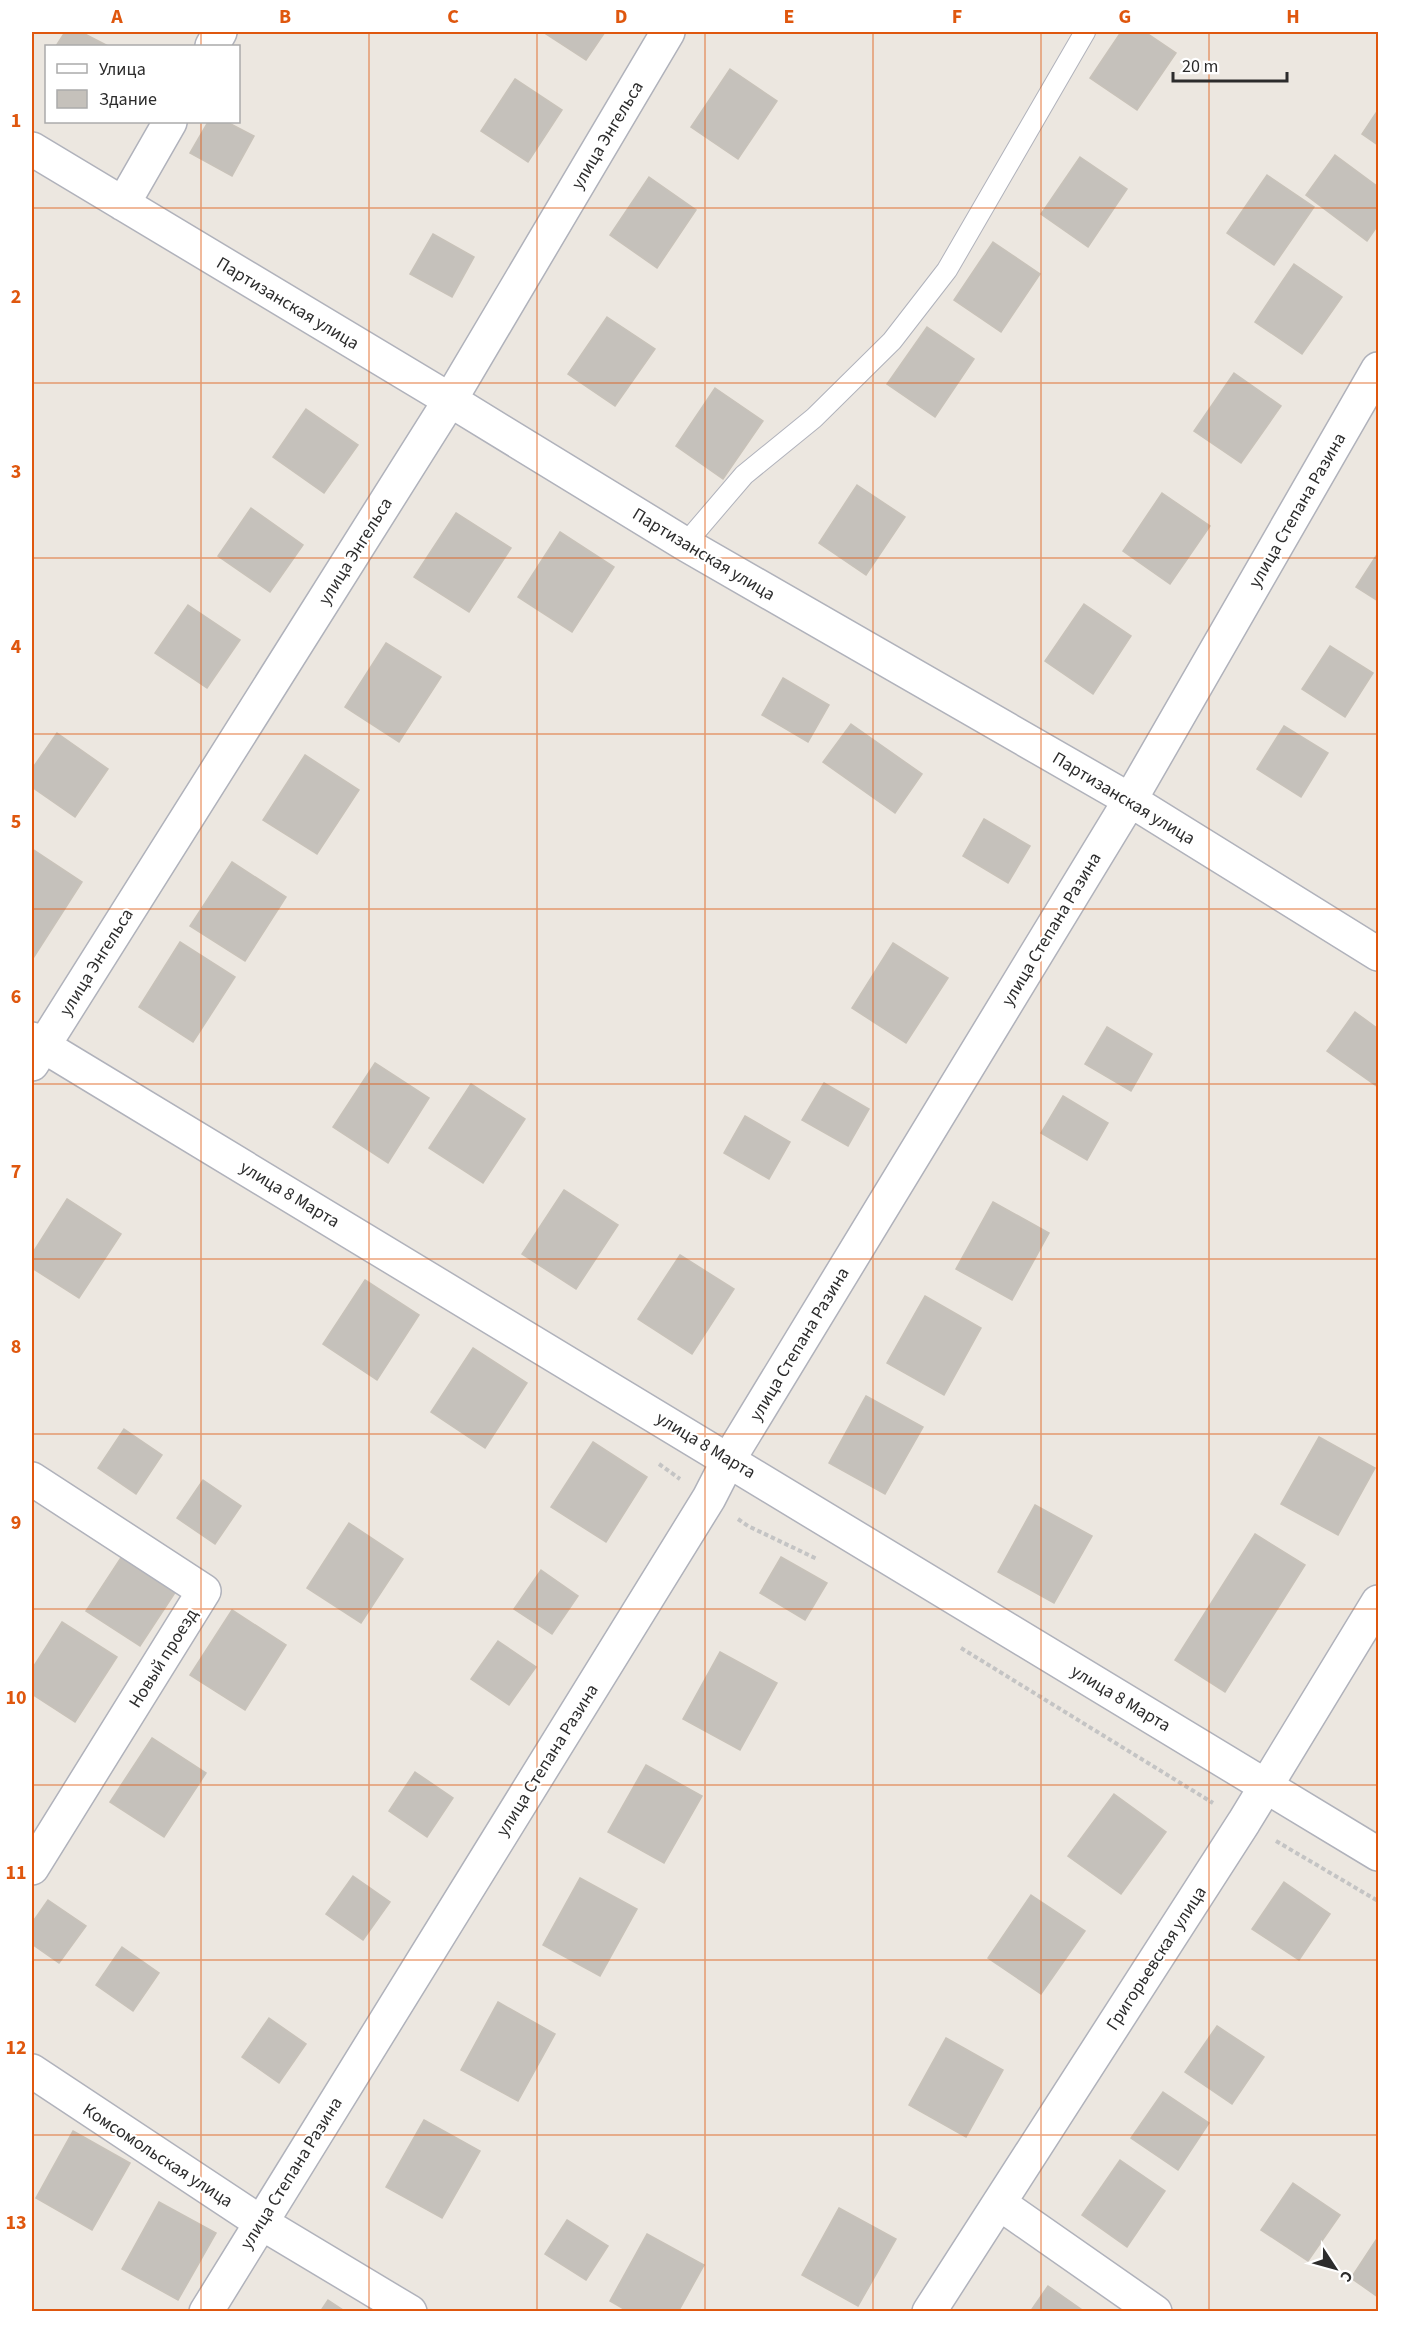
<svg xmlns="http://www.w3.org/2000/svg" width="1410" height="2343" font-family="'Source Sans 3',sans-serif">
<style>
.building{fill:#c5c1bb;stroke:#c8c2b9;stroke-width:1.5}
.lines{fill:none;stroke-linecap:round;stroke-linejoin:round}
.lane-casing{stroke:#b0b2bb;stroke-width:22}
.street-casing{stroke:#b0b2bb;stroke-width:36}
.secondary-casing{stroke:#b0b2bb;stroke-width:36}
.path{stroke:#c4c4c4;stroke-width:4;stroke-dasharray:4.5 3;stroke-linecap:butt}
.lane{stroke:#fff;stroke-width:20}
.street{stroke:#fff;stroke-width:33}
.secondary{stroke:#fff;stroke-width:33}
.grid{fill:none;stroke:#df570e;stroke-width:1.5;stroke-opacity:0.55}
.labels{text-anchor:middle;stroke-width:4.5;stroke-linejoin:round;paint-order:stroke}
.street-label{font-size:18px;fill:#2c2c2c;stroke:#fff}
.neatline{fill:none;stroke:#df570e;stroke-width:2}
.grid-label{font-size:20px;text-anchor:middle;font-weight:bold;fill:#df570e}
</style>
<rect width="100%" height="100%" fill="#ece7e0"/>
<!-- building -->
<path class="building" d="M65,32H81L108,46H56Z
M543,32H605L586,60Z
M1121,32H1145L1176,53L1137,110L1090,78Z
M730,69L777,101L738,159L691,127Z
M515,79L562,110L528,162L481,131Z
M1378,110V145L1362,134Z
M208,122H227L254,136L232,176L190,153Z
M1335,155L1378,187V225L1367,241L1306,195Z
M1080,157L1127,189L1088,247L1041,214Z
M1267,175L1314,207L1274,265L1227,233Z
M649,177L696,210L657,268L610,235Z
M433,234L474,257L452,297L410,274Z
M993,242L1040,274L1001,332L954,300Z
M1294,264L1342,297L1302,354L1255,322Z
M607,317L655,349L615,406L568,374Z
M927,327L974,359L935,417L887,384Z
M1234,373L1281,406L1241,463L1194,431Z
M715,388L763,421L723,479L676,446Z
M306,409L358,445L324,493L273,457Z
M857,485L905,517L866,575L819,543Z
M1162,493L1210,526L1170,584L1123,551Z
M251,508L303,545L270,592L218,556Z
M456,513L511,548L469,612L414,577Z
M560,532L614,567L572,632L518,597Z
M1378,553V601L1356,587Z
M1084,604L1131,636L1093,694L1045,661Z
M188,605L240,640L207,688L155,653Z
M386,643L441,677L399,742L345,707Z
M1330,646L1373,673L1345,717L1302,689Z
M783,678L829,705L808,742L762,715Z
M851,724L922,774L895,813L823,762Z
M1284,726L1328,753L1301,797L1257,769Z
M57,733L108,769L75,817L32,787V769Z
M305,755L359,790L317,854L263,820Z
M984,819L1030,846L1008,883L963,856Z
M32,849L82,882L32,960Z
M232,862L286,897L245,961L190,926Z
M180,942L235,977L193,1042L139,1007Z
M893,943L948,978L906,1043L852,1008Z
M1355,1012L1378,1029V1087L1327,1051Z
M1107,1027L1152,1054L1131,1091L1085,1064Z
M375,1063L429,1098L388,1163L333,1127Z
M824,1083L869,1109L848,1146L802,1120Z
M471,1084L525,1119L483,1183L429,1148Z
M1063,1096L1108,1123L1087,1160L1041,1133Z
M745,1116L790,1142L769,1179L724,1153Z
M564,1190L618,1225L576,1289L522,1254Z
M67,1199L121,1234L79,1298L32,1268V1254Z
M993,1202L1049,1233L1012,1300L956,1269Z
M680,1255L734,1289L692,1354L638,1319Z
M365,1280L419,1315L377,1380L323,1344Z
M925,1296L981,1328L944,1395L887,1363Z
M473,1348L527,1383L485,1448L431,1412Z
M866,1396L923,1427L885,1494L829,1463Z
M124,1429L162,1455L136,1494L98,1468Z
M1319,1437L1375,1468L1338,1535L1281,1504Z
M593,1442L647,1477L606,1542L551,1507Z
M203,1480L241,1506L215,1544L177,1518Z
M1035,1505L1092,1536L1054,1603L998,1572Z
M349,1523L403,1559L361,1623L307,1588Z
M1255,1534L1305,1565L1225,1692L1175,1660Z
M128,1547L182,1582L140,1646L86,1611Z
M781,1557L827,1583L805,1620L760,1593Z
M541,1570L578,1596L552,1634L514,1609Z
M232,1610L286,1645L245,1710L190,1675Z
M62,1622L117,1657L75,1722L32,1694V1669Z
M498,1641L536,1667L509,1705L471,1679Z
M720,1652L777,1683L740,1750L683,1719Z
M152,1738L206,1773L164,1837L110,1802Z
M646,1765L702,1796L664,1863L608,1832Z
M415,1772L453,1798L427,1837L389,1811Z
M1114,1794L1166,1832L1121,1894L1068,1856Z
M353,1876L390,1902L363,1940L326,1914Z
M580,1878L637,1909L600,1976L543,1945Z
M1284,1882L1330,1914L1299,1960L1252,1929Z
M1031,1895L1085,1931L1041,1994L988,1958Z
M48,1900L86,1926L59,1963L32,1944V1923Z
M122,1947L159,1973L133,2011L96,1985Z
M498,2002L555,2034L518,2101L461,2070Z
M269,2018L306,2044L279,2083L242,2057Z
M1217,2026L1264,2057L1232,2104L1185,2072Z
M946,2038L1003,2070L966,2137L909,2105Z
M1163,2092L1209,2123L1178,2170L1131,2138Z
M424,2120L480,2151L442,2218L386,2187Z
M73,2131L130,2163L92,2230L36,2198Z
M1120,2160L1165,2191L1127,2247L1082,2215Z
M1293,2183L1340,2215L1308,2261L1261,2230Z
M159,2202L216,2233L178,2300L122,2269Z
M839,2208L896,2239L858,2306L802,2275Z
M567,2220L608,2246L586,2280L545,2254Z
M647,2234L704,2265L678,2312H629L610,2301Z
M1378,2237V2297L1351,2278Z
M1048,2286L1085,2312H1030Z
M328,2300L346,2312H320Z"/>
<g class="lines">
<defs>
<path id="lane" d="M685,544L744,475L814,418L892,341L947,270L1085,32"/>
<path id="street" d="M212,46L220,32
M32,149L450,400L685,544L1130,800L1378,954
M123,204L170,122
M32,1064L450,400L668,32
M32,1479L204,1591L32,1868
M32,2071L260,2222L410,2312
M999,2203L1155,2312
M206,2312L709,1498L729,1459L1130,800L1378,369
M929,2312L1244,1822L1378,1602"/>
<path id="secondary" d="M32,1039L1378,1854"/>
</defs>
<!-- lane casing -->
<use href="#lane" class="lane-casing"/>
<!-- street casing -->
<use href="#street" class="street-casing"/>
<!-- secondary casing -->
<use href="#secondary" class="secondary-casing"/>
<!-- path -->
<path class="path" d="M659,1464L680,1479
M738,1519L748,1526L817,1559
M961,1648L1213,1803
M1276,1841L1378,1901"/>
<!-- lane -->
<use href="#lane" class="lane"/>
<!-- street -->
<use href="#street" class="street"/>
<!-- secondary -->
<use href="#secondary" class="secondary"/>
</g>
<!-- grid -->
<path class="grid" d="M201,32V46M369,32V2312M537,32V2312M705,32V2312M873,32V2312M1041,32V2312M1209,32V2312M201,122V2312M32,208H1378M32,383H1378M32,558H1378M32,734H1378M32,909H1378M32,1084H1378M32,1259H1378M32,1434H1378M32,1609H1378M32,1785H1378M32,1960H1378M32,2135H1378"/>
<g class="labels">
<!-- street labels -->
<g class="street-label">
<text transform="translate(607 135) rotate(-59)" y="6">улица Энгельса</text>
<text transform="translate(288 303) rotate(31)" y="6">Партизанская улица</text>
<text transform="translate(1297 510) rotate(-60)" y="6">улица Степана Разина</text>
<text transform="translate(355 551) rotate(-58)" y="6">улица Энгельса</text>
<text transform="translate(704 554) rotate(31)" y="6">Партизанская улица</text>
<text transform="translate(1124 798) rotate(31)" y="6">Партизанская улица</text>
<text transform="translate(1051 929) rotate(-59)" y="6">улица Степана Разина</text>
<text transform="translate(96 962) rotate(-58)" y="6">улица Энгельса</text>
<text transform="translate(290 1194) rotate(31)" y="6">улица 8 Марта</text>
<text transform="translate(799 1344) rotate(-59)" y="6">улица Степана Разина</text>
<text transform="translate(706 1445) rotate(31)" y="6">улица 8 Марта</text>
<text transform="translate(163 1658) rotate(-58)" y="6">Новый проезд</text>
<text transform="translate(1121 1698) rotate(31)" y="6">улица 8 Марта</text>
<text transform="translate(547 1760) rotate(-58)" y="6">улица Степана Разина</text>
<text transform="translate(1156 1958) rotate(-57)" y="6">Григорьевская улица</text>
<text transform="translate(158 2155) rotate(33)" y="6">Комсомольская улица</text>
<text transform="translate(291 2173) rotate(-58)" y="6">улица Степана Разина</text>
</g>
</g>
<!-- border -->
<rect width="1410" height="2343" fill="none" stroke="#ffffff" stroke-width="66"/>
<!-- legend -->
<rect x="45" y="45" width="195" height="78" fill="#ffffff" stroke="#ababab" stroke-width="1.5"/>
<rect x="57" y="64" width="30" height="9" fill="#ffffff" stroke="#ababab" stroke-width="1.5"/>
<text x="99" y="75" font-size="18" fill="#2c2c2c">Улица</text>
<rect x="57" y="90" width="30" height="18" fill="#c5c1bb" stroke="#ababab" stroke-width="1.5"/>
<text x="99" y="105" font-size="18" fill="#2c2c2c">Здание</text>
<!-- north arrow -->
<g transform="translate(1335 2268) rotate(126)" stroke="#ffffff" stroke-width="4.5" paint-order="stroke">
<path d="M0-4.5L10 22L0 15L-10 22Z" fill="#2c2c2c"/>
<text y="-9" font-size="16" font-weight="bold" text-anchor="middle" fill="#2c2c2c">С</text>
</g>
<!-- scale -->
<path d="M1173 72v9h114v-9" fill="none" stroke="#2c2c2c" stroke-width="3"/>
<text x="1182" y="72" font-size="18" fill="#2c2c2c" stroke="#ffffff" stroke-width="4.5" paint-order="stroke">20 m</text>
<rect x="33" y="33" width="1344" height="2277" class="neatline"/>
<g class="grid-label">
<text x="117" y="23">A</text>
<text x="285" y="23">B</text>
<text x="453" y="23">C</text>
<text x="621" y="23">D</text>
<text x="789" y="23">E</text>
<text x="957" y="23">F</text>
<text x="1125" y="23">G</text>
<text x="1293" y="23">H</text>
<text x="16" y="127">1</text>
<text x="16" y="303">2</text>
<text x="16" y="478">3</text>
<text x="16" y="653">4</text>
<text x="16" y="828">5</text>
<text x="16" y="1003">6</text>
<text x="16" y="1178">7</text>
<text x="16" y="1353">8</text>
<text x="16" y="1529">9</text>
<text x="16" y="1704">10</text>
<text x="16" y="1879">11</text>
<text x="16" y="2054">12</text>
<text x="16" y="2229">13</text>
</g>
</svg>
